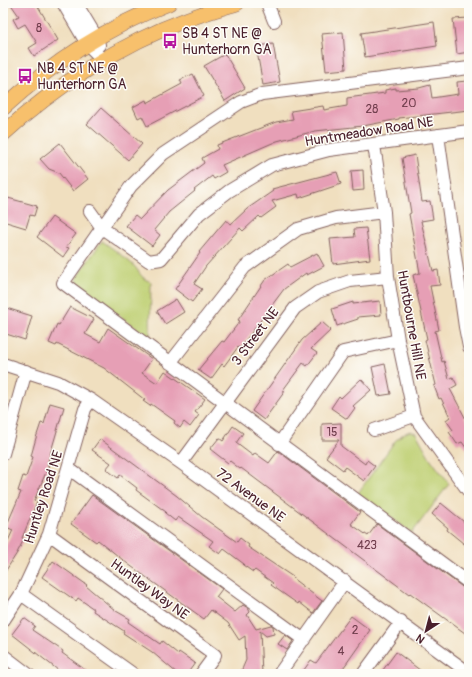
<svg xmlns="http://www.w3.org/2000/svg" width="472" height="677" font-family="Pangolin,sans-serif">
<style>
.green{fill:#becf71;stroke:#84774e}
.building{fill:#e69fb5}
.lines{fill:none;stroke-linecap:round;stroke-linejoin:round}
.minor-casing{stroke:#84625f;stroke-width:14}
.major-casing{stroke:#84625f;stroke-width:16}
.minor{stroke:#fff;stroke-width:12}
.major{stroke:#f7c06c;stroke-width:15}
.labels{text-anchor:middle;stroke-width:3;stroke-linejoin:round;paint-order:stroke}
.number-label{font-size:12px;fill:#713f4e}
.poi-label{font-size:14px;fill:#4a1f2b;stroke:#fdfcf7;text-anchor:start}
.street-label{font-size:14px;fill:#4a1f2b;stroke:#fdfcf7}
</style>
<rect width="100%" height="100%" fill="#fdfcf7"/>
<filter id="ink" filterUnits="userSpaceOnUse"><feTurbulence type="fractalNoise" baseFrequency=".025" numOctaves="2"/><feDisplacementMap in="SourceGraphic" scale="8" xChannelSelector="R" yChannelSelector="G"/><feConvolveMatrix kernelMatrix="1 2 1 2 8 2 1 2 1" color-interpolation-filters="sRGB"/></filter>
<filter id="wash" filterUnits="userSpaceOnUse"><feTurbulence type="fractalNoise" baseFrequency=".012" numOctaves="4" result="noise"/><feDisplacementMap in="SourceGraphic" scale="16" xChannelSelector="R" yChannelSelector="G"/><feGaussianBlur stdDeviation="0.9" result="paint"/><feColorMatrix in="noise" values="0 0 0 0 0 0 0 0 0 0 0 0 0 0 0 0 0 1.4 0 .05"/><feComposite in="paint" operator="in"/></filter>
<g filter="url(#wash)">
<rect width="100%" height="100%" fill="#f0dfbf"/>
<!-- green -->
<path class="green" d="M102,241C112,248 122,255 131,263C140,270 138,277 151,282L150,338L78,285L76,278Z
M410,431L416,433L430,458L449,484L412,533L358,493L395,441L403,434Z"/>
<g id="blocks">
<!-- building -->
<path class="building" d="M10,3H36L58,40L34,56L29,48L37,43L25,24L18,28L13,19L19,16Z
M469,18V52L457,54L453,19Z
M434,22L437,46L365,57L361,33Z
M343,32L346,69L326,71L322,34Z
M273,44L280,82L263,85L256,46Z
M225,54L245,88L225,101L204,66Z
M193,74L204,96L147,126L142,116L138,118L133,107L146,100L147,103L182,84L180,80Z
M467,81L469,110L399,118V119L363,126L315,131L277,141L222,165L226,172L214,179L212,176L194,190L195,191L169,212L154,230L160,235L152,246L126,226L135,215L140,219L168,190L204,163L202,158L218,149L217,145L276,122L293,119L291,111L323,106L324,110L347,106V98L385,93V90L396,88V90L419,88L430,85L432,98L458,94L457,82Z
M101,108L142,144L128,160L87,124Z
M60,143L88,179L73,191L59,173L49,169L40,159Z
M415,155L422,202L430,201L433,219L421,221L433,271L438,270L440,285L430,286L439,330L435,331L442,362L444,361L449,379L453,377L457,385L450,389L469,425V452L462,442L457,444L449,432L453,430L446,420L450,417L441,398L439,399L434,386L436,385L425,340L427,339L413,275L420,273L409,214L411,213L402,158Z
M363,170L364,190L353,191L351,171Z
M337,172L341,184L299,198L298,194L272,201L276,207L261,218L259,216L243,231L240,228L206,266L194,284L202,289L192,302L175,289L200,253L199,252L226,220L231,224L247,209L273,191L272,189Z
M8,198L37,206L34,216L30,215L26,228L3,221Z
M52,217L76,234L66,247L69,248L63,257L37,237Z
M366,228L370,259L333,264L330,239L355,237L354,229Z
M317,253L324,266L307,275L306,273L284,289L240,348L238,347L224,366L222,364L211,379L198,370L222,341L224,342L240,321L238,320L265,280L288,264L290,267Z
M176,299L184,312L165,324L157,311Z
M380,301L381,315L358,317V319L337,326L332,309L353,302V304Z
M3,307L32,316L25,340L3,333Z
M70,307L94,319L85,334L100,342L108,328L152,359L142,373L157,383L165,371L205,399L195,412L199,415L190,427L184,422L180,428L174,423L175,421L151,404L150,406L143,401L145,400L104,368L57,344L56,346L49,343L57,324L59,325Z
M322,322L331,330L311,349L317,353L307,366L303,363L283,390L285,391L264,420L252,411L302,340Z
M385,364L391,394L378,396L372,367Z
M361,379L371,390L353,406L355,408L347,419L331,408L339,396L341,398Z
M50,403L64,407L47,465H49L34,501L37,502L22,538L24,539L17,553L3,575V552L13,530L6,527L21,492L18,491L23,476L26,477L33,457L31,456L36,438L41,423L44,424Z
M341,423V446L365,464L367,460L375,466L364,481L345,467L343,470L326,457L339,440H322V424Z
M233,426L243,433L236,443L253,456L255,453L269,463L278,451L360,512L351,524L368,536L377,524L465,589L469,590V636L410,593L409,594L241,468L240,469L230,461L228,463L210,449L219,438L223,441Z
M100,439L177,496L202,517L237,542L240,538L249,545L248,547L293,577L292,578L322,601L313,613L299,602L298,604L271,585L273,583L255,570L253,572L243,565L244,564L224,549L220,554L209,546L213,541L178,517L175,521L165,513L166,512L136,490L137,488L120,475L118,478L106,469L111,463L92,450Z
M92,495L222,589L216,597L235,612L243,605L248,608L250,612L247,615L256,629L271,625L273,626L274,634L266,636L260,631L262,674H240L246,660L245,636L239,640L228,623L211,610L204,619L128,564L98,540L96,542L71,524Z
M441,503L469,526V548L447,530L448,528L432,514Z
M53,561L87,585L86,586L116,611L130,619L128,622L160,644L162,641L178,654L179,652L195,663L187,674H178L152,652L123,633L124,631L93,611L94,609L78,598L76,601L42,577Z
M351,616L370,630L339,674H301L311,660L316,663Z
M24,618L35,626L32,630L63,651L62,653L91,674H63L12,634Z
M285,635L293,641L287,650L278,644Z
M396,652L425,674H380Z"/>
</g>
</g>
<g filter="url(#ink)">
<use href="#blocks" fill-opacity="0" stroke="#84625f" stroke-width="1"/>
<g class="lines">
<defs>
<path id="minor" d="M63,3L87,44L103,60
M76,3L97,38L99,45
M267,3L274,21
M469,68L262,94L241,102L163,154L131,186L63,283L469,583
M438,135L465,327L469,347
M374,145L384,212L388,277L398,340L414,416L469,492
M90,211L102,228L149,261L161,259L199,214L229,191L272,165L329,150L469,131
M170,363L245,267L298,229L336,218L384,212
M3,364L58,382L91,400L181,463L469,673
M374,430L414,416
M279,444L343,352L398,340
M3,454L26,371
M181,463L295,308L318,292L350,281L388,277
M68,468L304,640
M49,534L215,655L201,674
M21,594L133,674
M3,621L21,594L49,534L85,409L91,400
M3,655L28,674
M279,674L345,581
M363,674L401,622"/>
<path id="major" d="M3,108C52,63 107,27 169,3
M3,134C55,86 121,44 188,19C204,13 221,8 237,3"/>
</defs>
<!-- minor casing -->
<use href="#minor" class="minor-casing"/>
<!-- major casing -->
<use href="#major" class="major-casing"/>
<!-- minor -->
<use href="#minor" class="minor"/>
<!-- major -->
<use href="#major" class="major"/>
</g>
</g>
<!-- icons -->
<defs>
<symbol id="bus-bare" viewBox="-9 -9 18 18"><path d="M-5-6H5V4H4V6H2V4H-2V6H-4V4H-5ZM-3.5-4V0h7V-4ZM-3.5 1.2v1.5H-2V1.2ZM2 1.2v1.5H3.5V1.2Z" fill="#b5179e" stroke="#fdfcf7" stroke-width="2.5" paint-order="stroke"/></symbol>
</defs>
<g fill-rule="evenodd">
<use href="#bus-bare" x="159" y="30" width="22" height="22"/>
<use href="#bus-bare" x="14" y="65" width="22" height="22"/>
</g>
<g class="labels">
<!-- number labels -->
<g class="number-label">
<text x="39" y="32">8</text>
<text x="409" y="107">20</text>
<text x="372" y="113">28</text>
<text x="332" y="436">15</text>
<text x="367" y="549">423</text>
<text x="355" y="634">2</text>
<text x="341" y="655">4</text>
</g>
<!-- poi labels -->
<g class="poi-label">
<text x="182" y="38">SB 4 ST NE @<tspan x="182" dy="16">Hunterhorn GA</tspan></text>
<text x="37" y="73">NB 4 ST NE @<tspan x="37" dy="16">Hunterhorn GA</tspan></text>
</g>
<!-- street labels -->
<g class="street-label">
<text transform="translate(369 131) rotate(-9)" y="5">Huntmeadow Road NE</text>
<text transform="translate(412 325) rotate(80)" y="5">Huntbourne Hill NE</text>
<text transform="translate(255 336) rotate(-53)" y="5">3 Street NE</text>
<text transform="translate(251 495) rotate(36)" y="5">72 Avenue NE</text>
<text transform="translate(43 497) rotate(-72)" y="5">Huntley Road NE</text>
<text transform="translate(150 589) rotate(36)" y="5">Huntley Way NE</text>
</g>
</g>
<!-- margin -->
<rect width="472" height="677" fill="none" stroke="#fdfcf7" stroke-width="16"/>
<!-- north arrow -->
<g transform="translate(426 631) rotate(216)" stroke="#fdfcf7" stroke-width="3" paint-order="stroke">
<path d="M0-3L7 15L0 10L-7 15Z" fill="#4a1f2b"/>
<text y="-6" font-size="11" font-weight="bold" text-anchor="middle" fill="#4a1f2b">N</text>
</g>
</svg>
